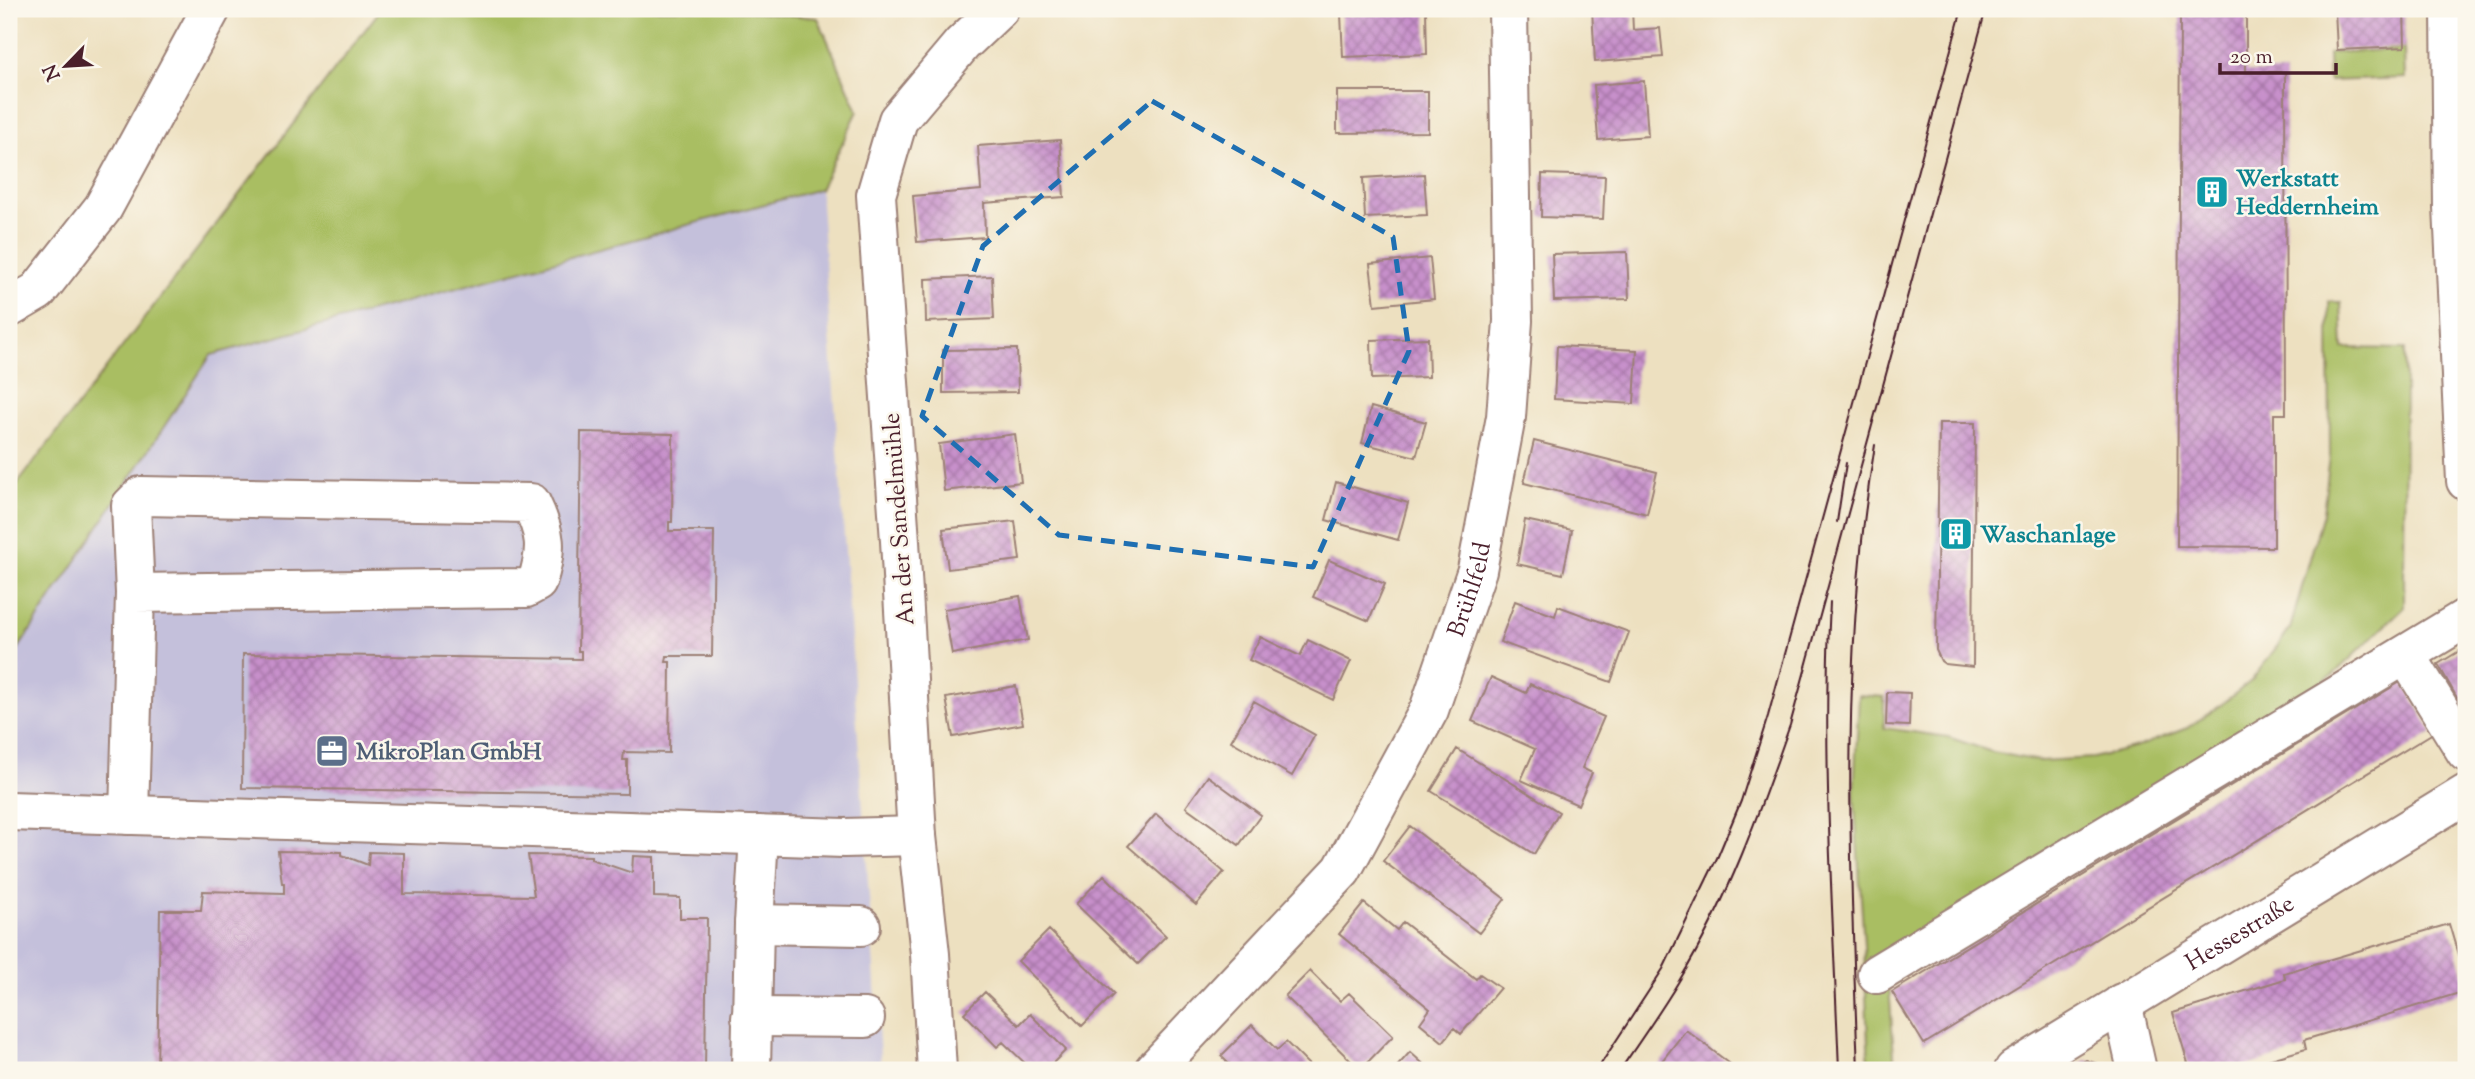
<svg xmlns="http://www.w3.org/2000/svg" width="2475" height="1079" font-family="'Sorts Mill Goudy',serif">
<style>
.industrial{fill:#c4c0db}
.green{fill:#a9be62;stroke:#7a6e46;stroke-width:2}
.building{fill:url(#building-cross-hatch)}
.lines{fill:none;stroke-linecap:round;stroke-linejoin:round}
.minor-casing{stroke:#9c8076;stroke-width:42}
.minor{stroke:#fff;stroke-width:38}
.tram{stroke:#4a1f2b;stroke-width:2}
.marked{fill:none;stroke:#1f6fb2;stroke-width:5;stroke-dasharray:14 9;stroke-linejoin:round}
.labels{text-anchor:middle;stroke-width:5;stroke-linejoin:round;paint-order:stroke}
.culture-label{font-size:24px;font-weight:bold;fill:#0d838f;stroke:#fbf7ec;text-anchor:start}
.street-label{font-size:24px;fill:#4a1f2b;stroke:#fbf7ec}
.service-label{font-size:24px;font-weight:bold;fill:#4e5e75;stroke:#fbf7ec;text-anchor:start}
</style>
<defs>
<pattern id="building-cross-hatch" width="8" height="8" patternUnits="userSpaceOnUse" patternTransform="scale(1.75)"><rect width="8" height="8" fill="#c790cb"/><path d="M0 0l8 8M0 8l8-8" fill="none" stroke="#a475a5"/></pattern>
</defs>
<rect width="100%" height="100%" fill="#fbf7ec"/>
<filter id="ink" filterUnits="userSpaceOnUse"><feTurbulence type="fractalNoise" baseFrequency=".0143" numOctaves="2"/><feDisplacementMap in="SourceGraphic" scale="14" xChannelSelector="R" yChannelSelector="G"/><feConvolveMatrix kernelMatrix="1 2 1 2 8 2 1 2 1" color-interpolation-filters="sRGB"/></filter>
<filter id="wash" filterUnits="userSpaceOnUse"><feTurbulence type="fractalNoise" baseFrequency=".00686" numOctaves="4" result="noise"/><feDisplacementMap in="SourceGraphic" scale="28" xChannelSelector="R" yChannelSelector="G"/><feGaussianBlur stdDeviation="1.57" result="paint"/><feColorMatrix in="noise" values="0 0 0 0 0 0 0 0 0 0 0 0 0 0 0 0 0 1.4 0 .05"/><feComposite in="paint" operator="in"/></filter>
<g filter="url(#wash)">
<rect width="100%" height="100%" fill="#ede0c0"/>
<!-- industrial -->
<path class="industrial" d="M820,189L881,1070H9V663L211,355Z"/>
<!-- green -->
<path class="green" d="M381,9H727L818,18L858,111L820,189L211,355L9,663V495Z
M2404,49L2405,78L2329,81L2328,53Z
M2329,302H2341L2343,348L2405,349L2404,607L2334,674L2060,851L1887,957L1895,1070H1869L1864,945L1854,792L1859,695L1884,697V728L1948,737L1992,752L2039,761L2093,758L2137,747L2187,728L2217,708L2251,681L2290,629L2323,513L2330,456Z"/>
<g id="blocks">
<!-- building -->
<path class="building" d="M1592,9H1632L1633,30L1660,28L1663,57L1595,62Z
M2335,9H2404L2405,47L2337,50Z
M1426,11L1427,54L1343,57L1341,14Z
M2180,13L2246,14V72H2285L2286,414H2274V547L2177,546Z
M1644,81L1648,136L1598,140L1594,85Z
M1337,91H1428V132L1337,133Z
M1060,140L1064,197L984,203L985,237L917,242L913,196L981,190L978,146Z
M1424,174L1427,215L1365,218L1363,178Z
M1542,174L1605,176L1603,219L1541,217Z
M1627,252L1629,299L1554,301L1552,254Z
M1430,258L1434,299L1375,305L1370,264Z
M992,276L994,319L926,322L925,279Z
M1428,338L1429,377L1372,379L1371,340Z
M1557,346L1637,350L1634,404L1554,399Z
M1017,349L1018,392L943,393V350Z
M1371,407L1426,422L1416,457L1362,443Z
M1939,423H1975L1973,667L1945,664L1941,661L1936,650Z
M581,432L673,434L672,522H669V531H714L712,656H667L666,662H670L669,753L624,752L623,760H627V794L242,788L243,654L581,659V651H578Z
M1015,434L1021,482L944,491L939,444Z
M1534,441L1657,472L1647,514L1524,483Z
M1336,482L1408,503L1398,540L1326,520Z
M1525,520L1572,530L1563,574L1517,564Z
M1015,521L1020,560L948,569L943,529Z
M1329,560L1385,584L1369,621L1313,597Z
M1020,596L1028,640L952,654L944,609Z
M1515,601L1555,616L1558,606L1629,632L1611,682L1500,642Z
M1260,637L1300,656L1308,640L1351,661L1333,700L1249,660Z
M2466,647V714L2438,664Z
M1491,677L1526,693L1530,684L1604,717L1582,768L1592,773L1578,805L1521,780L1535,749L1472,721Z
M2402,681L2433,733L1924,1044L1892,992Z
M1016,686L1023,724L953,737L946,698Z
M1887,692L1910,693L1909,726L1886,725Z
M1254,701L1315,735L1292,776L1231,741Z
M1457,749L1559,812L1534,854L1431,791Z
M1208,776L1261,815L1239,845L1186,807Z
M1156,814L1224,872L1196,905L1128,846Z
M1410,826L1505,899L1479,933L1383,861Z
M278,851L342,852V855L368,865L369,852L404,853V894L534,896L528,855L591,856V859L632,873L633,856L654,857V897L680,898V918H707L705,1070H157L160,910H201L203,891L284,893V883H282Z
M1104,875L1166,936L1138,964L1076,904Z
M1364,903L1397,930L1403,922L1476,979L1480,974L1500,988L1461,1034L1454,1028L1443,1042L1420,1023L1430,1009L1339,934Z
M2449,924L2466,982V991L2304,1040L2306,1049L2233,1070H2190L2173,1013L2285,979L2284,973Z
M1049,930L1114,994L1082,1026L1018,961Z
M1310,971L1340,1001L1349,993L1393,1036L1360,1070L1285,996Z
M985,992L1019,1025L1030,1014L1066,1050L1046,1070H1032L1003,1042L997,1047L964,1013Z
M1252,1025L1277,1050L1286,1042L1314,1070H1235L1221,1056Z
M1686,1030L1738,1070H1655Z
M1410,1052L1430,1070H1394Z
M2086,1060L2110,1068V1070H2069Z"/>
</g>
</g>
<g filter="url(#ink)">
<use href="#blocks" fill-opacity="0" stroke="#9c8076" stroke-width="2"/>
<g class="lines">
<defs>
<g id="minor">
<path d="M2451,9L2453,207L2466,481"/>
<path d="M9,308L38,291L103,208L211,9"/>
<path d="M2406,655L2466,752"/>
<path d="M9,811L844,838L917,836"/>
<path d="M129,815L135,593L131,506L141,496L531,503C546,534 548,548 537,582L526,588L135,593"/>
<path d="M754,924L861,926"/>
<path d="M1877,974L2466,618"/>
<path d="M2122,1003L2137,1070"/>
<path d="M751,1017L865,1018"/>
<path d="M751,1070L754,924L759,835"/>
<path d="M937,1070L930,954L917,836L900,541L876,195L898,120L962,44L999,9"/>
<path id="s1" d="M1154,1070L1342,870L1429,710L1477,570L1506,417L1513,321L1508,9"/>
<path id="s2" d="M2014,1070L2466,794"/>
</g>
</defs>
<!-- minor casing -->
<use href="#minor" class="minor-casing"/>
<!-- minor -->
<use href="#minor" class="minor"/>
<!-- tram -->
<path class="tram" d="M1837,522L1846,463
M1830,602C1822,757 1833,915 1839,1070
M1597,1070L1663,969L1718,856L1741,801L1768,716L1962,9
M1620,1070C1640,1041 1661,1011 1679,981C1728,901 1759,813 1790,725L1986,9
M1858,1070C1850,861 1840,652 1875,445"/>
</g>
</g>
<!-- marked area -->
<path class="marked" d="M1152,101L1393,237L1409,351L1313,567L1059,535L922,416L983,246Z"/>
<!-- icons -->
<defs>
<symbol id="building-square" viewBox="-11 -11 22 22"><rect x="-9" y="-9" width="18" height="18" rx="4" fill="#0f9aa8" stroke="#fbf7ec"/><path d="M-4-6H4V6H1V3H-1V6H-4ZM-2.5-4.3h1.7v1.8h-1.7ZM.8-4.3h1.7v1.8H.8ZM-2.5-1h1.7V.8h-1.7ZM.8-1h1.7V.8H.8Z" fill="#fff"/></symbol>
<symbol id="office-square" viewBox="-11 -11 22 22"><rect x="-9" y="-9" width="18" height="18" rx="4" fill="#5c6f8a" stroke="#fbf7ec"/><path d="M-6-3h4V-5.5h4V-3h4V5H-6ZM-1-4.5V-3h2v-1.5ZM-6 0V1H6V0Z" fill="#fff"/></symbol>
</defs>
<g fill-rule="evenodd">
<use href="#building-square" x="2193" y="173" width="38" height="38"/>
<use href="#building-square" x="1937" y="515" width="38" height="38"/>
<use href="#office-square" x="313" y="732" width="38" height="38"/>
</g>
<g class="labels">
<!-- culture labels -->
<g class="culture-label">
<text x="2236" y="186">Werkstatt<tspan x="2236" dy="28">Heddernheim</tspan></text>
<text x="1980" y="542">Waschanlage</text>
</g>
<!-- street labels -->
<g class="street-label">
<text transform="translate(898 519) rotate(-94)" y="8">An der Sandelmühle</text>
<text dy="8" stroke="none"><textPath href="#s1" startOffset="584">Brühlfeld</textPath></text>
<text dy="8" stroke="none"><textPath href="#s2" startOffset="264">Hessestraße</textPath></text>
</g>
<!-- service labels -->
<g class="service-label">
<text x="356" y="759">MikroPlan GmbH</text>
</g>
</g>
<!-- margin -->
<rect width="2475" height="1079" fill="none" stroke="#fbf7ec" stroke-width="35"/>
<!-- north arrow -->
<g transform="translate(66 66) rotate(245)" stroke="#fbf7ec" stroke-width="5" paint-order="stroke">
<path d="M0-5L12 26L0 18L-12 26Z" fill="#4a1f2b"/>
<text y="-10" font-size="19" font-weight="bold" text-anchor="middle" fill="#4a1f2b">N</text>
</g>
<!-- scale -->
<path d="M2220 63v10h116v-10" fill="none" stroke="#4a1f2b" stroke-width="3.5"/>
<text x="2230" y="63" font-size="21" fill="#4a1f2b" stroke="#fbf7ec" stroke-width="5" paint-order="stroke">20 m</text>
</svg>
